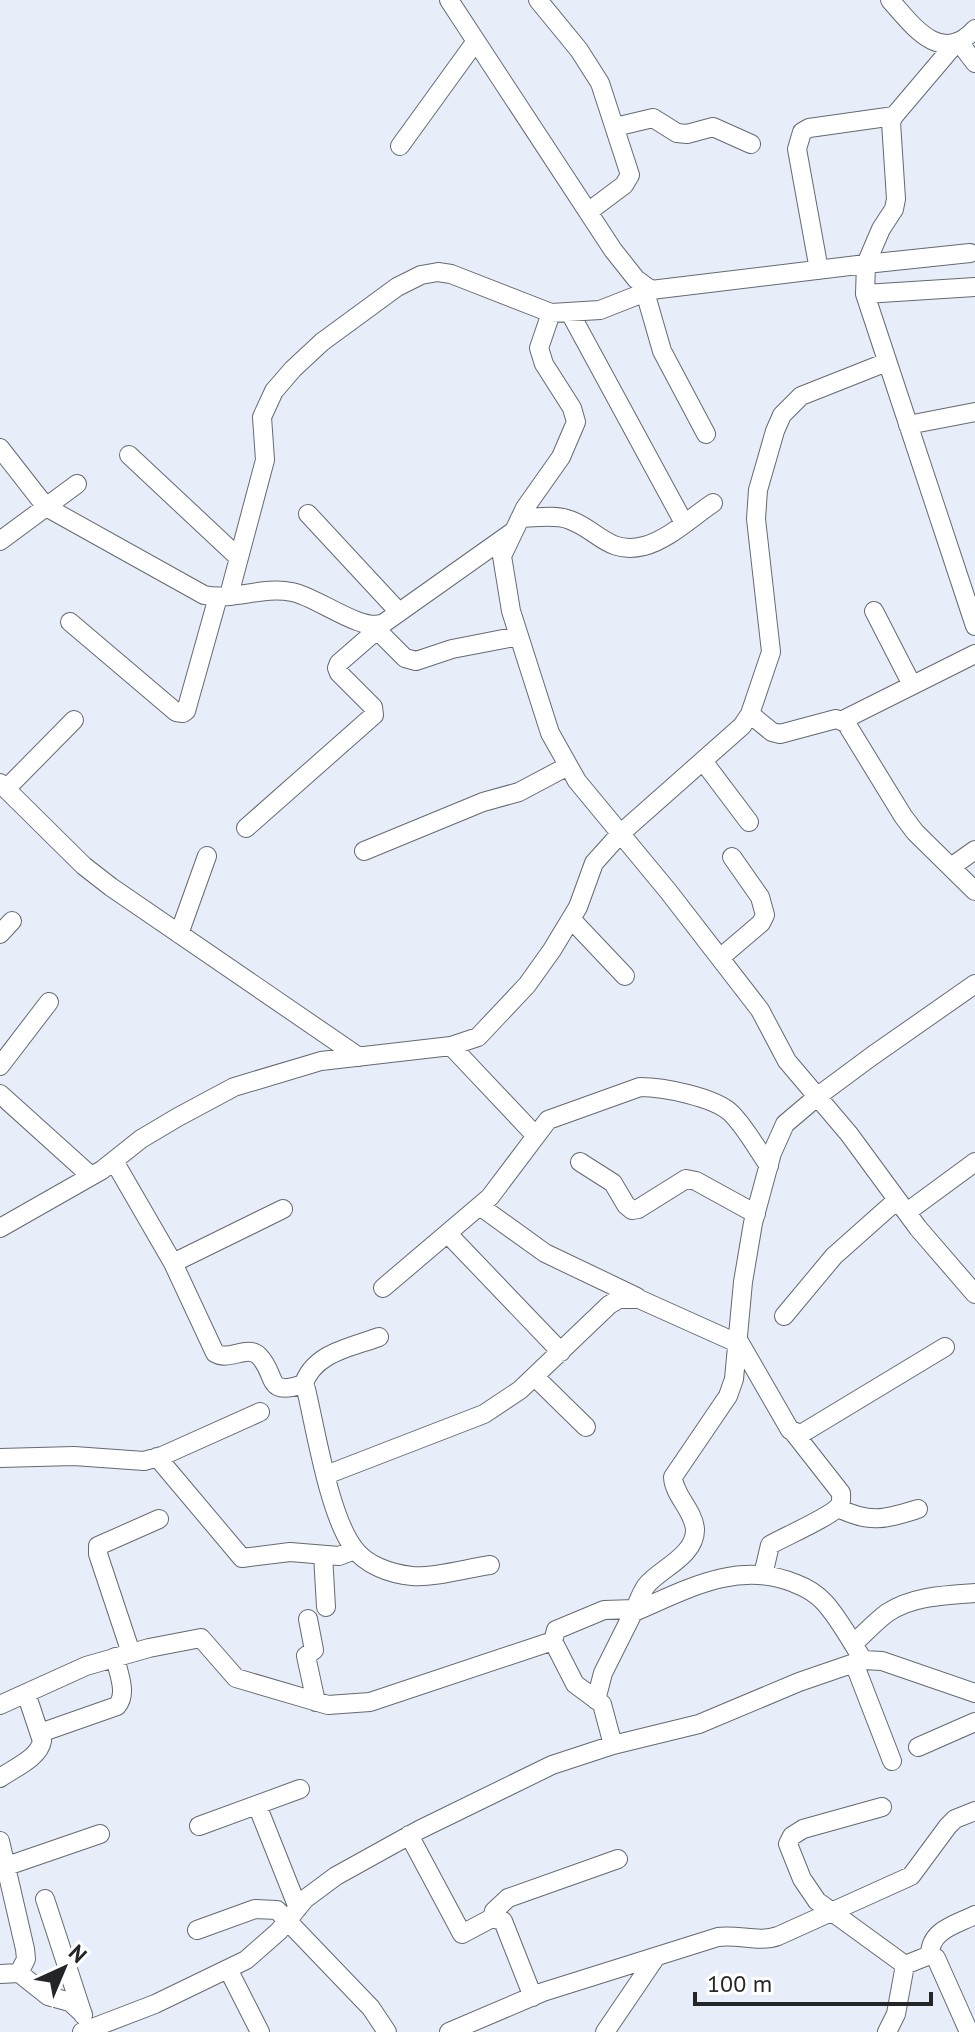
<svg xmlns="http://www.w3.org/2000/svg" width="975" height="2032" font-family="'PT Sans',sans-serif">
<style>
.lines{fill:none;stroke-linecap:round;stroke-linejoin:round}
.minor-casing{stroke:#646972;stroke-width:20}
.minor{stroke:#fff;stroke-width:18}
</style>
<rect width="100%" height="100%" fill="#e8eef9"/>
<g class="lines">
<defs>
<path id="minor" d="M449,0L613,250L636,279L651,290L866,264L865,294L975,626
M538,0L579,50L600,83L630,175L624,185L588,212
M890,0C913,26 941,66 975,29
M959,42L975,63
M615,127L653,118L677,133L687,134L713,127L751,144
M400,146L476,41
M866,264L881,229L894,209L896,199L891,122L894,116L955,44
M866,264L970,253
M819,270L797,149L802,132L809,128L894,116
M645,292L662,351L706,434
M865,294L975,287
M551,313L539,348L544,364L572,408L576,422L561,457L525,508L502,556L511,611L550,733L577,781L668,891L760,1010L787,1061L849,1134L918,1228L975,1294
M570,313L684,523
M908,425L975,412
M0,448L46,507L204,595C233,601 262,586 292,592C318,597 361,633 384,623L511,533
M129,455L239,558
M308,514L399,612
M520,518C535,518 555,514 570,520C598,530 608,555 644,546C668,540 692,517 713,503
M0,541L77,484
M229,595L265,460L262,417L274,391L293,369L322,342L397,287L421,275L438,272L451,274L551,313L600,310L651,290
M874,611L912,685
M70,622L176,712L183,713L186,711L218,597
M373,626L405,658L416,661L452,649L519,636
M750,714L772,732L780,734L836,719L846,723L903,816L915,832L975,891
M843,720L975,654
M703,761L749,822
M0,783L84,866L111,887L359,1057
M6,789L74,720
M246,828L374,715L373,707L339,673L337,668L339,663L377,630
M364,851L483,802L519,792L568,766
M951,867L975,850
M571,919L625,976
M0,934L12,921
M179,934L207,856
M720,958L761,923L765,915L760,897L732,857
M451,1046L535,1135
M0,1066L49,1002
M0,1094L91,1176
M114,1161L173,1263L215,1353C229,1362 247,1344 259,1356C277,1374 265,1396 300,1385L306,1389C316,1431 329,1514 353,1547C365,1565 391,1574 412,1576C434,1578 468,1568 490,1565
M580,1162L613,1183L626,1205L632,1210L638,1209L686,1179L696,1181L756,1214
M481,1207L545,1253L637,1297
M907,1212L975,1162
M0,1228L102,1170L141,1139L178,1117L234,1087L321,1061L451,1046L478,1037L527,985L552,950L578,907L594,863L620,834L742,726L750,714L771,652L756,519L758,490L775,431L782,415L801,396L887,362
M448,1234L561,1352
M173,1263L283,1209
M383,1288L490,1197L548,1120L640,1087C663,1087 714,1097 731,1113C746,1128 757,1149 769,1166
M784,1316L834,1256L897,1200
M737,1338L790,1430L801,1434L945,1347
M535,1377L586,1427
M303,1386C313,1353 349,1348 379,1337
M157,1457L242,1558L290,1552L339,1556L355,1550
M0,1458L74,1456L144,1461L162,1456L260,1412
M326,1475L484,1414L520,1390L609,1305L619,1299H639L737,1343
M838,1508C871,1524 885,1519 918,1509
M323,1555L326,1607
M763,1575L770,1545C784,1537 832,1516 839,1506C842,1502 841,1498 841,1493L794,1433
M634,1612C686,1590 737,1560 794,1583C805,1587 817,1594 825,1603C840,1620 851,1641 863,1660
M308,1619L314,1650L306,1656L316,1702
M553,1641L556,1630L604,1610L635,1609C638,1602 641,1593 646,1586C659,1569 696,1556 695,1529C693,1509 674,1496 673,1477L728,1396L734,1379L743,1282L753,1223L772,1153L785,1124L818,1096L872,1056L975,984
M853,1644C864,1634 875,1622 887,1613C912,1596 946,1595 975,1593
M131,1653L98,1554V1546L159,1519
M854,1663L892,1761
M596,1700L603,1673L635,1609
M0,1705L86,1666L149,1648L201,1638L236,1678L328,1705L370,1702L553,1641L575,1684L602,1704L613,1745L699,1724L799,1682L863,1660L882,1661L975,1693
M40,1733L117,1706C128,1693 118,1673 115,1657
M918,1747L975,1722
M0,1778C14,1768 39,1758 42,1741L26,1693
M257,1805L298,1908
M882,1807L803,1829L792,1836L788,1844L802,1879L817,1901L905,1965L896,2014L887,2032
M199,1826L300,1789
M409,1835L462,1934L492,1918L503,1921L533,1997
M0,1841L25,1949L26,1959L19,1973
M7,1866L100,1834
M45,1899L83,2015
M492,1918L494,1911L508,1898L618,1859
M197,1930L255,1909L277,1910L371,2008L387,2032
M930,1955C930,1930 955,1925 975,1915
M905,1965L930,1955L936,1958L969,2032
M228,1969L260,2032
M0,1974L19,1973L48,1996L70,2002L83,2014
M82,2032L155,2004L246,1960L279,1931L305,1899L336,1876L419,1830L552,1765L613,1745
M449,2032L543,1992L718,1937C738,1934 759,1943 778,1936L911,1876L948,1826L955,1819L975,1811
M605,2032L656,1957"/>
</defs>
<!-- minor casing -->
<use href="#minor" class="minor-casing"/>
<!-- minor -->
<use href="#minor" class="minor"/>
</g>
<!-- north arrow -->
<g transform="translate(64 1968) rotate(44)" stroke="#ffffff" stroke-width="6" paint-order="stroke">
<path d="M0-6L14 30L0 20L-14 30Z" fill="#232529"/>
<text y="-12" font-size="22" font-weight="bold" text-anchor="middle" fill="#232529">N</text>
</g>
<!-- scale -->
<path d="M695 1992v12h236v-12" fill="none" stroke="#232529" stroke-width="4"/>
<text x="707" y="1992" font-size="24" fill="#232529" stroke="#ffffff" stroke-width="6" paint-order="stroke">100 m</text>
</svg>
